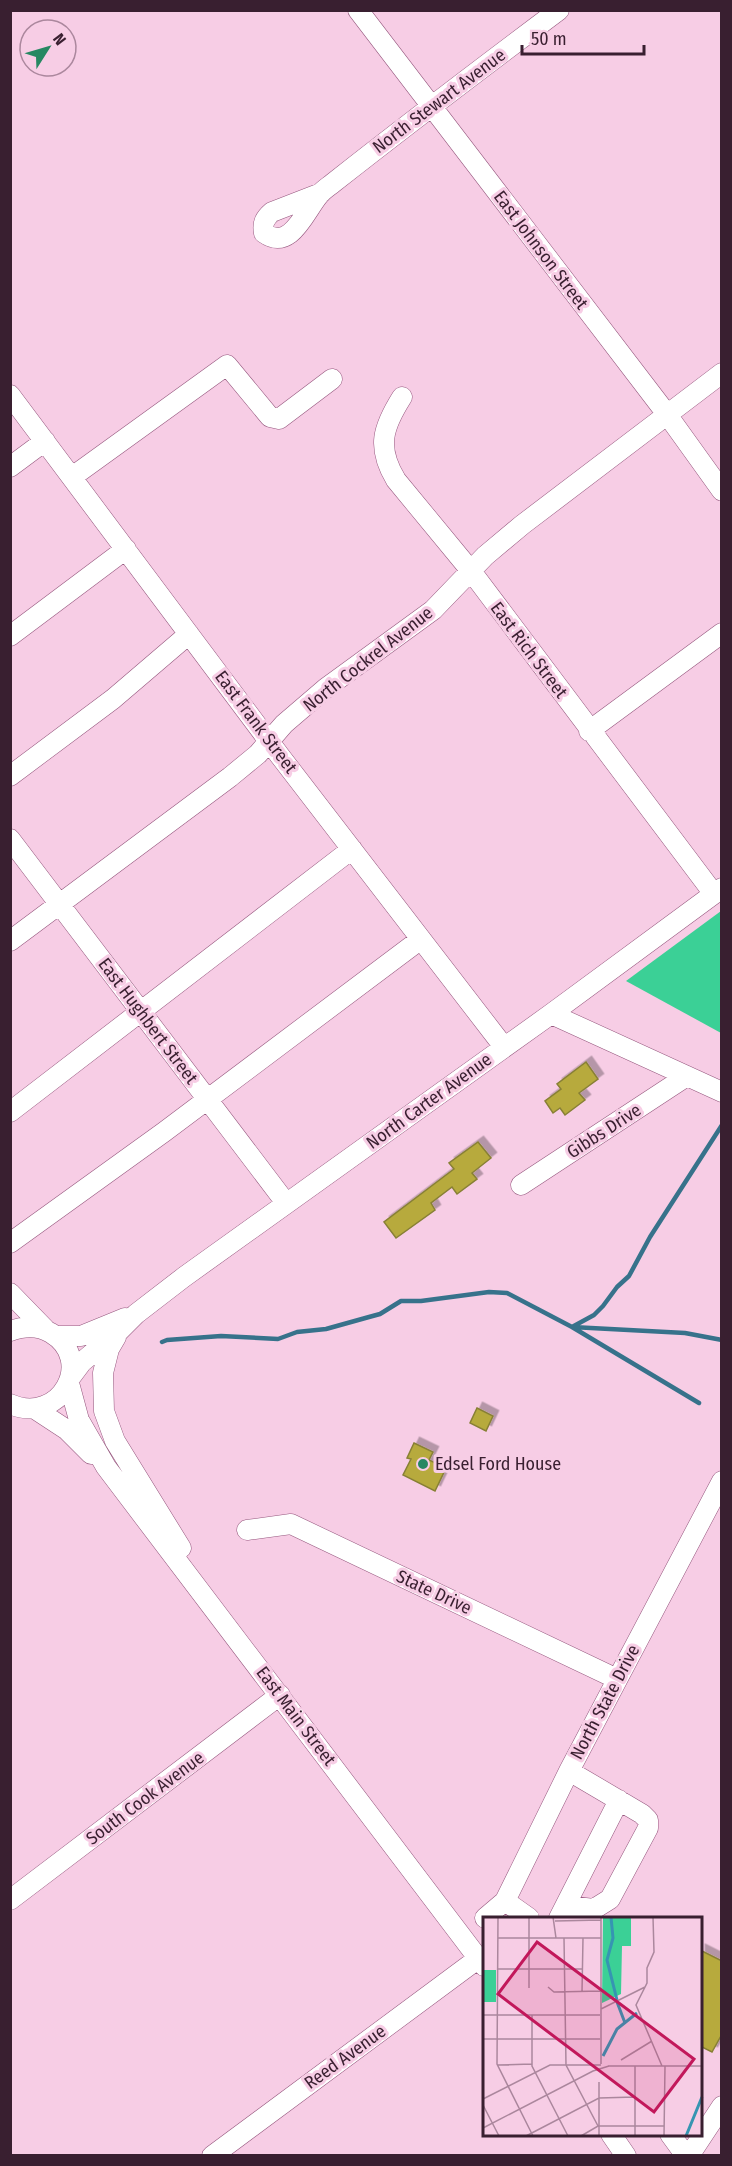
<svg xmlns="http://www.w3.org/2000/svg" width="732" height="2166" font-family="'Fira Sans Condensed',sans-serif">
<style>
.green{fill:#3bd096}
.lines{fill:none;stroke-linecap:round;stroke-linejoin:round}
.stream{stroke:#37728b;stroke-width:4.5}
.building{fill:#b7aa3c;stroke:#888036;stroke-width:1.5;filter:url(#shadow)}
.minor-casing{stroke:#95577e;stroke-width:21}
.minor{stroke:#fff;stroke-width:20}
.poi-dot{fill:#268862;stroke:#f7cde5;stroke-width:2}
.labels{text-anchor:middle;stroke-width:6;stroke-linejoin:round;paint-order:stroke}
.street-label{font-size:18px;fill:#391f30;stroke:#f7cde5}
.poi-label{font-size:18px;fill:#391f30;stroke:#f7cde5;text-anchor:start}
.inset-river{fill:none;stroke:#3695b2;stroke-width:3}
.inset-road{fill:none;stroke:#ab879d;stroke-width:1.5}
.view{fill:#c2185b;fill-opacity:0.15;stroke:#c2185b;stroke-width:3}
.inset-edge{fill:none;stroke:#391f30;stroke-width:3}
</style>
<defs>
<filter id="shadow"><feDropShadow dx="5.5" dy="-5.5" stdDeviation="0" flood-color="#0004"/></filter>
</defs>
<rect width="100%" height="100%" fill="#f7cde5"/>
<!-- green -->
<path class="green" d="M721,911V1033L626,981Z"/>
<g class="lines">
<!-- stream -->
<path class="stream" d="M162,1342L167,1340L221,1336L278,1339L297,1332L326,1329L369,1317L380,1314L401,1301H421L489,1292L507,1293L572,1327L685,1333L722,1340
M699,1403L572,1327L594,1315L603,1306L617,1287L629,1276L650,1237L722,1125"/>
</g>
<!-- building -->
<path class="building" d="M586,1062L598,1079L579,1093L585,1100L565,1115L560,1108L553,1113L545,1101L561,1089L557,1084Z
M478,1142L491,1158L472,1173L477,1179L457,1194L452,1187L431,1203L435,1210L396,1238L384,1222L454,1169L449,1163Z
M477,1408L493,1416L486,1431L470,1423Z
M414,1443L433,1452L429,1460L446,1468L435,1491L403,1475L411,1459L407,1458Z
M700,1950L722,1961V2034L712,2052L700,2046Z"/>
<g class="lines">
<defs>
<path id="minor" d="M358,10L666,413L722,491
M321,193L272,212C265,218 262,223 264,233C291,252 305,211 319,195C323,190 328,187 333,183C408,124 483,67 559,10
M10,395L280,756L504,1047
M402,397C383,427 376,447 396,480L471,571L714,894
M10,467L45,441
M72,477L227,365L270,417L279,419L332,379
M10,636L126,549
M589,731L722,633
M10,776L113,699L189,634
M10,839L286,1203
M10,941L230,777L258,754L284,724L326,688L433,610L485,556L522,525L722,373
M551,1014L722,1092
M10,1112L352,849
M521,1185L687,1076
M10,1243L164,1132L421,939
M10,1293L45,1329
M10,1331C24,1326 38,1325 51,1333C96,1360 60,1426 10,1404
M57,1336H81L125,1318
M116,1337L109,1349L103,1373L104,1411L115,1441L181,1548
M70,1378L82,1362L119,1331L136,1314L184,1277L551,1014L722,888
M69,1383L79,1420L106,1467L484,1966
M35,1409L67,1430L91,1454
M247,1530L291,1524L617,1679
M10,1900L280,1695
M505,1901L529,1918
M567,1906L594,1909L610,1899L648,1828V1820L642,1814L569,1771
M485,1918L505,1901L569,1771L722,1481
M559,1918L619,1800
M611,2134L626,2156
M670,2134L686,2156
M212,2156L479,1958
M689,2156L722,2106"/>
</defs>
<!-- minor casing -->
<use href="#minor" class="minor-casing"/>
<!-- minor -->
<use href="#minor" class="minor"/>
</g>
<!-- markers -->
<circle class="poi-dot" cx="423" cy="1464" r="6"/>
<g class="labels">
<!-- street labels -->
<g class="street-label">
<text transform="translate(439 101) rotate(-37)" y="6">North Stewart Avenue</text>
<text transform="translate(541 250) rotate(53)" y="6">East Johnson Street</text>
<text transform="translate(529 650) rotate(53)" y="6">East Rich Street</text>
<text transform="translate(368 659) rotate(-38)" y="6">North Cockrel Avenue</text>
<text transform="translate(256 722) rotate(53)" y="6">East Frank Street</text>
<text transform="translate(148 1021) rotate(53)" y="6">East Hughbert Street</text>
<text transform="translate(429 1101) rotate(-36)" y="6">North Carter Avenue</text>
<text transform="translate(604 1131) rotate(-33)" y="6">Gibbs Drive</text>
<text transform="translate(434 1592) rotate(25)" y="6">State Drive</text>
<text transform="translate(605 1702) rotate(-62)" y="6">North State Drive</text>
<text transform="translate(296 1716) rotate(53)" y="6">East Main Street</text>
<text transform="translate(145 1798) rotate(-37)" y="6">South Cook Avenue</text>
<text transform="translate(345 2057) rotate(-36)" y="6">Reed Avenue</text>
</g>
<!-- poi labels -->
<g class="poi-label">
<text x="435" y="1470">Edsel Ford House</text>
</g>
</g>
<!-- overview -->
<g transform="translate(483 1917)">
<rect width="219" height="219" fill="#f7cde5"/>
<path d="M120,0H148V29H139L138,77L119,86ZM0,53H13V85H0Z" fill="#3bd096"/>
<path class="inset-river" d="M128,0L130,21L124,43L134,83M134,85L142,106M120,139L134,112L154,96M203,219L219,180"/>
<path class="inset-road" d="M15,0L14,147L50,219M70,0L73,21M170,0L171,35L164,51V66L153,88L179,149M72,4L118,3M15,21H118M81,21L83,148L115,209M15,52H99M46,65V71V0M65,70L71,75L118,74M99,75L100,21M118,92L162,70M0,98H117M49,98V149L85,219M0,122H117M138,143L169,124M118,147V0M14,148L49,147M125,149H219M152,149V219M0,182L67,148H118M0,188L16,219M0,211L110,154L126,149M43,219L116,181L152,180M98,219L115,209H181M116,219V165M181,219L182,149"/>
<path class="view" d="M54,25L211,142L171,195L15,77Z"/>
<rect width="219" height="219" class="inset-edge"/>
</g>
<!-- border -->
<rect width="732" height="2166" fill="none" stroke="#391f30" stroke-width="24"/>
<!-- north arrow -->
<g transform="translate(48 48) rotate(53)"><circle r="28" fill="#f7cde5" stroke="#ab879d" stroke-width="1.5"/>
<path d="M0-4.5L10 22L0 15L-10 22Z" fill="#268862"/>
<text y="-9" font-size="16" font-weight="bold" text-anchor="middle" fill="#391f30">N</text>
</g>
<!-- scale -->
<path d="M522 45v9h122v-9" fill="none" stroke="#391f30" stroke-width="3"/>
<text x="531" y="45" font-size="18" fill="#391f30" stroke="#f7cde5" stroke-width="4.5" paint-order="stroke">50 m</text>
</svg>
